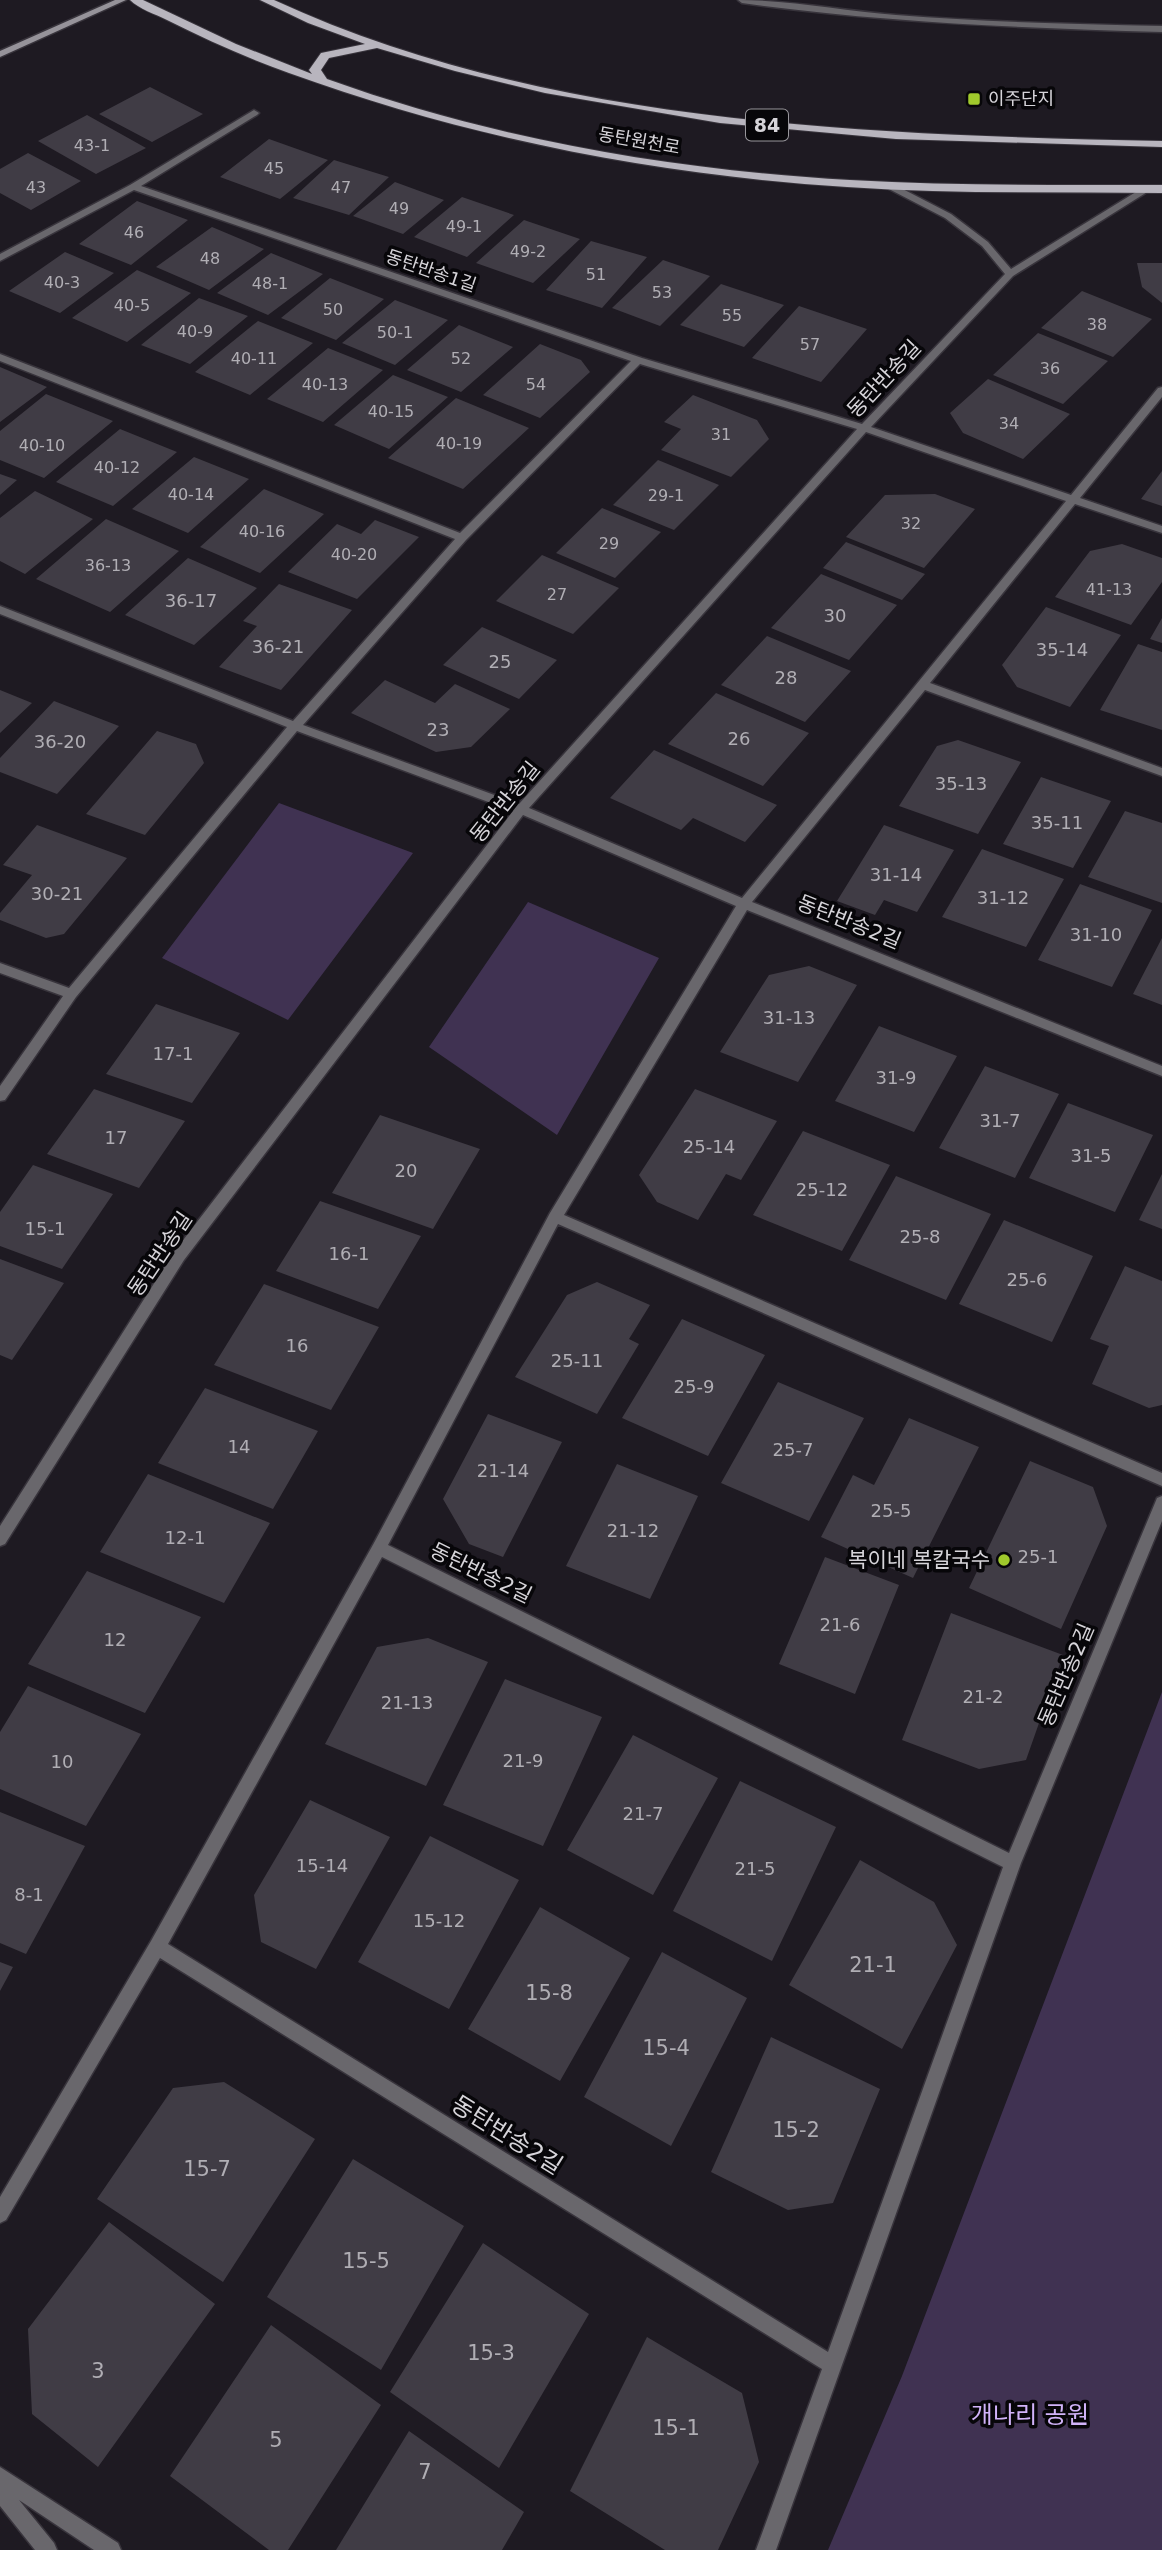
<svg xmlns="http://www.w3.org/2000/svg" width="1162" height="2550" font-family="'DejaVu Sans','Noto Sans KR',sans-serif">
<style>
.green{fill:#403252}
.building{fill:#403c45}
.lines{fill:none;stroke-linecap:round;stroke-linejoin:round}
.lane-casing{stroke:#38343c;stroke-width:3}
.street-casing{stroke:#38343c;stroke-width:3}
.secondary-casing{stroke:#38343c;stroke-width:3}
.primary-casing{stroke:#38343c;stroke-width:2}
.lane{fill:#69676c;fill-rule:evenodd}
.street{fill:#69676c;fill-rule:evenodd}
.secondary{fill:#96939a;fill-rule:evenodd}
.primary{fill:#b8b5be;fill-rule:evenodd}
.poi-dot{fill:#a0c92c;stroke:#070609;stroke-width:2.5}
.labels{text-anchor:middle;stroke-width:7;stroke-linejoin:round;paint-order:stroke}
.far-number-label{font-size:16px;fill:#b0aeb4}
.far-poi-label{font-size:18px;fill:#d6d4d9;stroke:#070609;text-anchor:start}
.far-street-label{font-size:18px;fill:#d6d4d9;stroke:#070609}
.number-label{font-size:18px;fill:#b0aeb4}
.shield{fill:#070609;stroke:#98969b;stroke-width:2}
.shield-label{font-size:19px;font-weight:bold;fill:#d6d4d9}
.street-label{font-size:21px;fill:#d6d4d9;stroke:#070609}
.poi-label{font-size:21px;fill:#d6d4d9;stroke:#070609;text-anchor:end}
.near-number-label{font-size:21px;fill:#b0aeb4}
.near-street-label{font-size:24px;fill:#d6d4d9;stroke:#070609}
.near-park-label{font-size:24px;fill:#d1b3f9;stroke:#070609}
</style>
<rect width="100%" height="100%" fill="#1e1a22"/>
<!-- green -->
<path class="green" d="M279,803L413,853L288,1020L162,958Z
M528,902L659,958L557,1135L429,1047Z
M1162,1692V2550H828L902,2376Z"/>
<!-- building -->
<path class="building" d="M150,87L203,114L152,142L99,114Z
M87,115L146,148L96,174L38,141Z
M269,139L328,160L280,199L220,177Z
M28,153L81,181L31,210L0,193V169Z
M334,160L389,177L349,215L293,198Z
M395,182L444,200L403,234L353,216Z
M462,197L514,215L467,257L414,237Z
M137,201L188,220L131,265L79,244Z
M524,220L580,239L533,283L476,263Z
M212,227L264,249L209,290L156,267Z
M591,241L647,257L602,308L546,290Z
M65,252L114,273L60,313L9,291Z
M271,253L323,274L268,315L217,293Z
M663,260L710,276L660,326L612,308Z
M1137,263H1162V303L1142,287Z
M137,270L191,293L127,342L72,318Z
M330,278L384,299L336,340L281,318Z
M721,284L784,305L744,347L680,325Z
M1082,291L1152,319L1113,357L1041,328Z
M199,298L248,316L190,364L141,345Z
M395,300L448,320L395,365L342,343Z
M799,306L867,329L821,382L752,358Z
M258,321L313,343L250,395L195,372Z
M459,325L513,347L461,392L407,370Z
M1038,333L1108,361L1063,404L993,375Z
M540,344L581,360L590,372L540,418L483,395Z
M328,348L383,370L323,422L267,399Z
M0,367L47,387L0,422Z
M393,375L448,397L389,449L334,425Z
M988,379L1070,414L1023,459L963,433L950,413Z
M46,394L113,421L44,478L0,460V431Z
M693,395L757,420L769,439L731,477L661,450L681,429L664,422Z
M456,398L529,428L463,489L388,458Z
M120,429L177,452L113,506L56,482Z
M194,457L249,479L188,533L132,509Z
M658,460L719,485L674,530L613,505Z
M1162,471V506L1141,499Z
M0,474L17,480L0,495Z
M264,489L324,514L260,573L200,547Z
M35,491L93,519L25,574L0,561V518Z
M935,494L975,509L924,568L846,537L885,495Z
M602,508L661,532L615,578L556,553Z
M106,519L179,551L110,612L36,579Z
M375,520L419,537L357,599L288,572L337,524L361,534Z
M846,542L925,574L902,600L823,568Z
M1122,544L1162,558V582L1131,625L1055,597L1090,551Z
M542,555L619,588L573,634L496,601Z
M188,558L257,588L194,645L125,615Z
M821,574L897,605L849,660L771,628Z
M279,584L352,610L281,690L219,667L257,626L243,621Z
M1046,607L1121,635L1070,707L1017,687L1002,665Z
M1162,618V643L1150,639Z
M482,627L557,660L519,699L443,665Z
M767,636L851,671L805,722L721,685Z
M1138,644L1162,652V730L1100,710Z
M385,680L435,703L455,684L510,709L471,747L436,752L351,713Z
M0,690L32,703L0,733Z
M716,693L809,733L763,786L668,744Z
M54,701L119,726L57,794L0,772V758Z
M157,731L196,744L204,763L145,835L86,814Z
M958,740L1021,762L978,834L899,806L937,746Z
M654,750L777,805L745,842L693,818L681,830L610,798Z
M1041,777L1111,801L1073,868L1003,844Z
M1125,811L1162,823V903L1088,877Z
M37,825L127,858L64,934L46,938L0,920V913L32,875L3,865Z
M884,825L954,850L917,912L884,900L875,915L837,901Z
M982,849L1064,879L1026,947L942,917Z
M1080,884L1152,910L1112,987L1038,960Z
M1162,938V1005L1133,994Z
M809,966L857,985L798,1082L720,1052L769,975Z
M156,1004L240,1033L192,1103L106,1074Z
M879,1026L957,1056L914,1132L835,1101Z
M985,1066L1059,1094L1015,1178L939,1148Z
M94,1089L185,1121L139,1188L47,1154Z
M695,1089L777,1121L741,1180L726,1174L698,1220L657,1202L639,1175Z
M1068,1103L1153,1135L1115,1212L1029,1178Z
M380,1115L480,1149L433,1229L332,1193Z
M803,1131L890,1165L842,1251L753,1215Z
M33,1165L113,1194L62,1269L0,1246V1212Z
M1162,1174V1229L1139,1220Z
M896,1176L991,1214L946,1300L849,1260Z
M320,1201L421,1236L378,1309L276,1271Z
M1004,1220L1093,1256L1052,1342L959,1304Z
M0,1259L64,1283L12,1360L0,1355Z
M1125,1266L1162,1281V1405L1149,1408L1092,1384L1109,1346L1090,1339Z
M597,1282L650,1305L629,1339L639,1344L597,1414L515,1377L567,1295Z
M264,1284L379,1327L331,1410L214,1365Z
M682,1319L765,1355L708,1456L622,1418Z
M778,1382L864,1418L809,1521L721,1483Z
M205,1388L318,1431L273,1509L158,1463Z
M488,1414L562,1442L503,1557L469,1544L443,1499Z
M909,1418L979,1447L913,1578L821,1537L853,1475L874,1485Z
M1030,1461L1093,1487L1107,1526L1061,1629L969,1588Z
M617,1464L698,1496L650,1599L566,1566Z
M148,1474L270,1523L224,1603L100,1552Z
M825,1557L899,1585L855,1694L779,1664Z
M87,1571L201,1617L145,1713L28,1664Z
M951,1613L1063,1655L1026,1760L979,1769L902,1740Z
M428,1638L488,1662L426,1786L325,1744L377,1647Z
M505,1679L602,1717L543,1846L443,1805Z
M28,1686L141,1734L86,1826L0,1789V1732Z
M633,1735L718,1778L653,1895L567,1850Z
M740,1781L836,1827L772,1961L673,1911Z
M310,1800L390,1837L316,1969L261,1942L254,1895Z
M0,1812L85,1846L26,1954L0,1943Z
M430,1836L519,1880L449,2009L358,1962Z
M860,1860L934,1902L957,1945L902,2049L789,1985Z
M540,1907L630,1958L560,2081L468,2029Z
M662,1952L747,1998L671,2146L584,2097Z
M0,1962L13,1967L0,1991Z
M771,2037L880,2089L833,2203L788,2210L711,2172Z
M224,2082L315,2139L223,2282L97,2199L173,2088Z
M353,2159L464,2226L381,2370L267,2297Z
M109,2222L215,2304L98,2467L32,2414L28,2329Z
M483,2243L589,2314L499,2468L390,2392Z
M271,2325L381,2405L288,2550H269L170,2476Z
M647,2337L742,2393L759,2462L718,2550H665L570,2491Z
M409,2431L524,2512L502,2550H336Z"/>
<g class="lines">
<defs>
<path id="lane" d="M738,0C790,0 844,11 896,15C985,22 1073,24 1162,26V32C1021,28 881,22 742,3Z"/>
<path id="street" d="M254,110L259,113L257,115L141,186L642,358L862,424L1005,274L982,246L945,218L887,188V184H893L951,214L988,242L1011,269L1144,187L1152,189L1013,276L871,427L1071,495L1158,388L1162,387V397L1080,498L1162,526V533L1075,504L930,683L1162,768V776L925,690L752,902L1162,1066V1076L747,910L564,1215L1162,1473V1486L558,1224L388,1545L1009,1853L1155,1503L1157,1498L1162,1496V1521L1021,1863L776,2550H756L822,2369L160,1958L6,2220L0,2223V2197L151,1941L374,1543L550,1213L736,906L523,815L184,1260L5,1544L0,1546V1526L174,1252L513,811L297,731L76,997L5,1100L0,1101V1086L63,996L0,973V963L69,988L287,727L0,614V606L293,721L455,539L0,361V354L460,533L631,361L134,190L0,261V254L130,185ZM640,364L857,429L519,804L303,725L466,540ZM866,432L1066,501L742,898L529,808ZM382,1557L1003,1867L828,2352L168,1944Z
M0,2467L118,2543L121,2550H94L19,2500L54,2543L57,2550H35L0,2506Z"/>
<path id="secondary" d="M115,0H126L0,57V51Z"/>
<path id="primary" d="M130,0H143L236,44L312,74L309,70L321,53L365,44L308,23L260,0H274C544,125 869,135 1162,141V147L896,139L720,123L545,93L455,71L377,48L329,58L321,70L327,79C493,139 674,170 850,180C954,186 1058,185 1162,185V193C1057,192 952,194 847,187C657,175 468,138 289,73C247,58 207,40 167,20C155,14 139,9 130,0Z"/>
</defs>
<!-- lane casing -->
<use href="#lane" class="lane-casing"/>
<!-- street casing -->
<use href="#street" class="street-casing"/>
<!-- secondary casing -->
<use href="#secondary" class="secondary-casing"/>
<!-- primary casing -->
<use href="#primary" class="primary-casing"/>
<!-- lane -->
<use href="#lane" class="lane"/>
<!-- street -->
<use href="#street" class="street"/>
<!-- secondary -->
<use href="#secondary" class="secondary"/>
<!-- primary -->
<use href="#primary" class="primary"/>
</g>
<!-- markers -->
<g class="poi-dot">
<rect x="967" y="92" width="14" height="14" rx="3.5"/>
<circle cx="1004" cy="1560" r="7"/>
</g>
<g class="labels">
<!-- far-number labels -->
<g class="far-number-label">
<text x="92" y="151">43-1</text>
<text x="274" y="174">45</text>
<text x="36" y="193">43</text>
<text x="341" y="193">47</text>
<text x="399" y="214">49</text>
<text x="464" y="232">49-1</text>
<text x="134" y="238">46</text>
<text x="528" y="257">49-2</text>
<text x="210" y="264">48</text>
<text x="596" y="280">51</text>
<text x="62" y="288">40-3</text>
<text x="270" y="289">48-1</text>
<text x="662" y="298">53</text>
<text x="132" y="311">40-5</text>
<text x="333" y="315">50</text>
<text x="732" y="321">55</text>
<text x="1097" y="330">38</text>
<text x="195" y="337">40-9</text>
<text x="395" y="338">50-1</text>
<text x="810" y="350">57</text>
<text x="254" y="364">40-11</text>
<text x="461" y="364">52</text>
<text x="1050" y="374">36</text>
<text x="325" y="390">40-13</text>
<text x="536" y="390">54</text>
<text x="391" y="417">40-15</text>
<text x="1009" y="429">34</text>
<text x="721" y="440">31</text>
<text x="459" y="449">40-19</text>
<text x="42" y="451">40-10</text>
<text x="117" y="473">40-12</text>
<text x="191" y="500">40-14</text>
<text x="666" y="501">29-1</text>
<text x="911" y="529">32</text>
<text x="262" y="537">40-16</text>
<text x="609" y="549">29</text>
<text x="354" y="560">40-20</text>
<text x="108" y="571">36-13</text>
<text x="1109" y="595">41-13</text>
<text x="557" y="600">27</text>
</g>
<!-- far-poi labels -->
<g class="far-poi-label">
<text x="988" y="105">이주단지</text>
</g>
<!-- far-street labels -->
<g class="far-street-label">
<text transform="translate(639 141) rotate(10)" y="6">동탄원천로</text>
<text transform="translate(431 271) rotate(19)" y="6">동탄반송1길</text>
</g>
<!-- number labels -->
<g class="number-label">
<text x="191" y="607">36-17</text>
<text x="835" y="622">30</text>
<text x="278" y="653">36-21</text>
<text x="1062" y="656">35-14</text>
<text x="500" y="668">25</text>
<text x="786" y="684">28</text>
<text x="438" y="736">23</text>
<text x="739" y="745">26</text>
<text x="60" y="748">36-20</text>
<text x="961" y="790">35-13</text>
<text x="1057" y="829">35-11</text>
<text x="896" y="881">31-14</text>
<text x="57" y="900">30-21</text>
<text x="1003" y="904">31-12</text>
<text x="1096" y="941">31-10</text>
<text x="789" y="1024">31-13</text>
<text x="173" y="1060">17-1</text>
<text x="896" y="1084">31-9</text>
<text x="1000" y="1127">31-7</text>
<text x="116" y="1144">17</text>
<text x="709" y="1153">25-14</text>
<text x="1091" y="1162">31-5</text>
<text x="406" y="1177">20</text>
<text x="822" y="1196">25-12</text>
<text x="45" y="1235">15-1</text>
<text x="920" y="1243">25-8</text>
<text x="349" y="1260">16-1</text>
<text x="1027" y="1286">25-6</text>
<text x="297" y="1352">16</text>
<text x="577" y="1367">25-11</text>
<text x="694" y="1393">25-9</text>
<text x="239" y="1453">14</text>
<text x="793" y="1456">25-7</text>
<text x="503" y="1477">21-14</text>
<text x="891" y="1517">25-5</text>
<text x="633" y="1537">21-12</text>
<text x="185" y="1544">12-1</text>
<text x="1038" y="1563">25-1</text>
<text x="840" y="1631">21-6</text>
<text x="115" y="1646">12</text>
<text x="983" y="1703">21-2</text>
<text x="407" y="1709">21-13</text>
<text x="523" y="1767">21-9</text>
<text x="62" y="1768">10</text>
<text x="643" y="1820">21-7</text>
<text x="322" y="1872">15-14</text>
<text x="755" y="1875">21-5</text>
<text x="29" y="1901">8-1</text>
<text x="439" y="1927">15-12</text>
</g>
<!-- shield labels -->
<rect class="shield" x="746" y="109.5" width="42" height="31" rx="5"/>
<g class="shield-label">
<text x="767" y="132">84</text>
</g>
<!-- street labels -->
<g class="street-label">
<text transform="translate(884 379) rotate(-47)" y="7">동탄반송길</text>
<text transform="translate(505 802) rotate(-51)" y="7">동탄반송길</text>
<text transform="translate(849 922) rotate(22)" y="7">동탄반송2길</text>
<text transform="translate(160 1254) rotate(-56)" y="7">동탄반송길</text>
<text transform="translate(481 1573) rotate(26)" y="7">동탄반송2길</text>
<text transform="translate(1066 1675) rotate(-67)" y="7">동탄반송2길</text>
</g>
<!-- poi labels -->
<g class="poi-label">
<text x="990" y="1567">복이네 복칼국수</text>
</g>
<!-- near-number labels -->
<g class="near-number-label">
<text x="873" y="1972">21-1</text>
<text x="549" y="2000">15-8</text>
<text x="666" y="2055">15-4</text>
<text x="796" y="2137">15-2</text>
<text x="207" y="2176">15-7</text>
<text x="366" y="2268">15-5</text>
<text x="491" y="2360">15-3</text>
<text x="98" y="2378">3</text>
<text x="676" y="2435">15-1</text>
<text x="276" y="2447">5</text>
<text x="425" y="2479">7</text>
</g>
<!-- near-street labels -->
<g class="near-street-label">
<text transform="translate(507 2135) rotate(32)" y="8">동탄반송2길</text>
</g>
<!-- near-park labels -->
<g class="near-park-label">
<text x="1030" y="2423">개나리 공원</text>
</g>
</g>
</svg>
